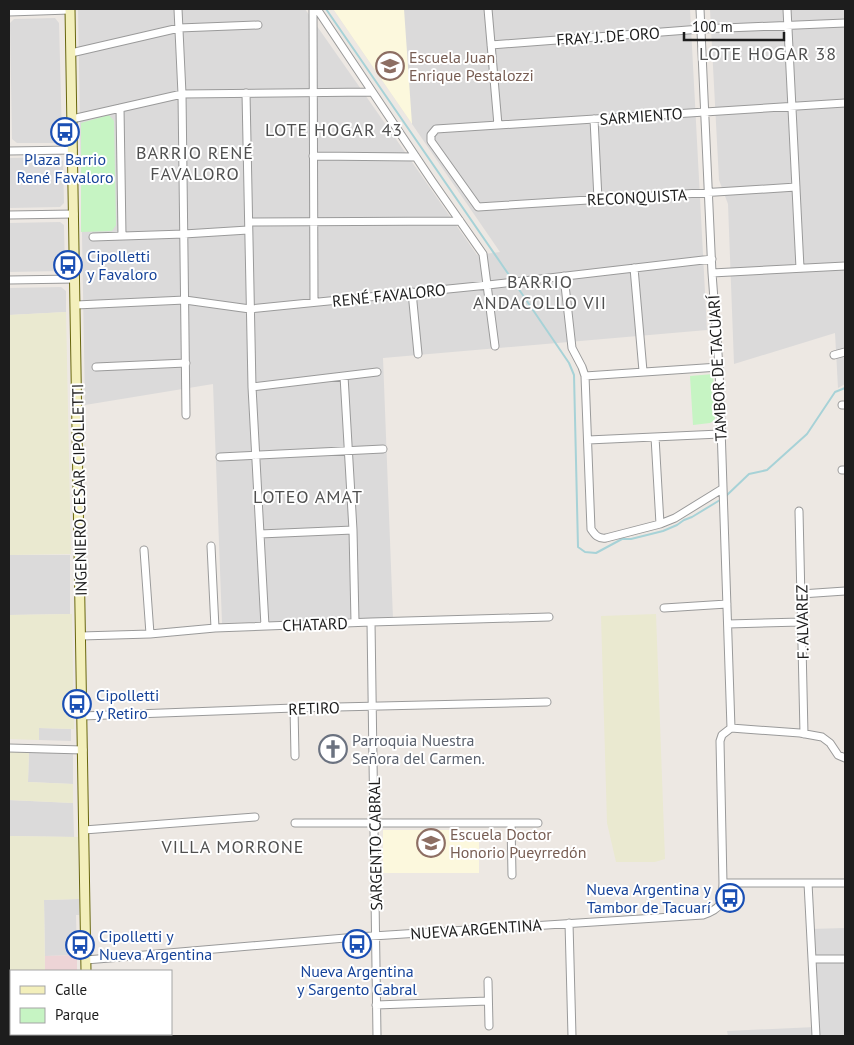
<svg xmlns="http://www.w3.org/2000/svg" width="854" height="1045" font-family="'PT Sans',sans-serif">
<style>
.residential{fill:#dbdada}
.commercial{fill:#edd4d6}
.education{fill:#fcf8dd}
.farmland{fill:#eae9d0}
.park{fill:#c6f4c3}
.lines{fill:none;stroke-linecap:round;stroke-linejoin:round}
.stream{stroke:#a7d2d7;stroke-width:2}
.street-casing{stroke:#9a9a9a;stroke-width:9}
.secondary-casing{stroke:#69670e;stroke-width:11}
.street{stroke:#fff;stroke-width:7}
.secondary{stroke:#f3efbb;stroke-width:9}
.labels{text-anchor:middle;stroke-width:4;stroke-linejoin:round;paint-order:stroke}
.street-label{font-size:16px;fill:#1d1d1d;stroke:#fff}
.education-label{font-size:16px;fill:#785e54;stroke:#fff;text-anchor:start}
.transit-label{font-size:16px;fill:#164399;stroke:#fff;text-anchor:start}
.worship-label{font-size:16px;fill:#5b616d;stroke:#fff;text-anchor:start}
.neighbourhood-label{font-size:18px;letter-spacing:1px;fill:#505050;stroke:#fff}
</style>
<rect width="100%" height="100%" fill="#ede8e3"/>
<!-- residential -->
<path class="residential" d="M78,9H305L477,255L500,252L333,9H690L707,330L383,358L393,619L222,623L213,384L85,405Z
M710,9H845V384L838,388L835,333L734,364L728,204L719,180Z
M55,18L59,23L62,138L57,143H17L12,139L10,23L14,19Z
M59,157L63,161L64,203L60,207L9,208V158Z
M60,222L64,225V229L65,267L61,271L9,272V223Z
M61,287L66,291V312L9,315V288Z
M9,555H70V614L9,615Z
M39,728L71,729V741L39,740Z
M29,752L73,754V784L28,782Z
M9,800L73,803L74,837L9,836Z
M79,899V915H76L77,955L45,956L44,900Z
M845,928V1036H728L727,1031L815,1027L810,929Z"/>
<!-- commercial -->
<path class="commercial" d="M77,955V971H45V956Z"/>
<!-- education -->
<path class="education" d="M333,9H404L412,124Z
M383,830H479V873H383Z"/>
<!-- farmland -->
<path class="farmland" d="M66,312L71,554L9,555V315Z
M72,614L74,729L39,728V740L9,739V615Z
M656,614L665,859L655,862H616L607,823L601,616Z
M9,752H29L28,782L73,784V803L9,800Z
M9,836L78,837L79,899L44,900L45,971H11V1034H46V1036H9Z"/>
<!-- park -->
<path class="park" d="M109,115L114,121L116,225L112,231L81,232V123Z
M713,374L715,420L710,423L693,425L690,376Z"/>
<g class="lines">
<!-- stream -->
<path class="stream" d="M326,9L509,275
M518,288L569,363L574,375L578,547L585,552L596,553L622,539H631L663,531L677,525L684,520L692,517L720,500
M726,496L749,474L767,470L807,434L835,392L845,388"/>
<defs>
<path id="street" d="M178,9L182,94L186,415
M313,9L314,302
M317,9L432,181L483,254L495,346
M488,9L498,125
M700,9L712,273L719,367L731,728
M787,9L800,268
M9,12L70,10
M491,45L701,29L845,23
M71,53L179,28L258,25
M246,93L252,387L265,626
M120,108L122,236
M72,119L182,94L372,92
M594,119L598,199
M9,151L73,150
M313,156L416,157
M796,187L478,207L431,141V135L436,129L845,103
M9,215L74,214
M249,222L460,221
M93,237L184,234L248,230
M634,268L643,371
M712,273L845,266
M564,276L572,348L582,367L585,376L591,529C595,535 598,539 606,538L660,524L675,518L722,489
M9,280L75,279
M412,292L418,354
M76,305L185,300L250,309L488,285L712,259
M834,355L845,352
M96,367L186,363
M344,376L353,530L355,622
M585,376L719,367
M252,387L377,372
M842,405H845
M655,437L660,524
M588,440L720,434
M220,457L383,449
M842,470H845
M799,511L804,734
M260,534L353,530
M211,546L215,628
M144,550L150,634
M801,594L845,591
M664,608L727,604
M371,622L377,1036
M728,624L801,622
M81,636L150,634L215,628L371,622L549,617
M294,708L295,756
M82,716L294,708L547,702
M731,728L800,733L822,737L830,743L838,755L845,758
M9,748L83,750
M295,823H538
M511,823L512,875
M84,830L255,817
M723,883L720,741L722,735L731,728
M808,883L816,1036
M569,923L572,1036
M812,959H845
M86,960L357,937L703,915C723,908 722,903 723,883H845
M488,981L489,1026
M376,1005L488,1001"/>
<path id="secondary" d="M70,9L86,971
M87,1034V1036"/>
</defs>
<!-- street casing -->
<use href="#street" class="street-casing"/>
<!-- secondary casing -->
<use href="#secondary" class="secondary-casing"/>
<!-- street -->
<use href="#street" class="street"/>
<!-- secondary -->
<use href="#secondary" class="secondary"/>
</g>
<!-- icons -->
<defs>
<symbol id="school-ring" viewBox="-11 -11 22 22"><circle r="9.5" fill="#fff" stroke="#8d6e63" stroke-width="1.5"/><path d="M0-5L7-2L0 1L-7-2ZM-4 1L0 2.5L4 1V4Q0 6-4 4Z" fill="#8d6e63"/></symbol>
<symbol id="bus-ring" viewBox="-11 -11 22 22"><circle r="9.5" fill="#fff" stroke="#1a4fb4" stroke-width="1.5"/><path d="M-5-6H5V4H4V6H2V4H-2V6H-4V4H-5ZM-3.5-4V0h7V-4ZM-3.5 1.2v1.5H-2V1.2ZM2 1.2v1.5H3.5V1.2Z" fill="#1a4fb4"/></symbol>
<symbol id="church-ring" viewBox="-11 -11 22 22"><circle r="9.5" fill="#fff" stroke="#6b7280" stroke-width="1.5"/><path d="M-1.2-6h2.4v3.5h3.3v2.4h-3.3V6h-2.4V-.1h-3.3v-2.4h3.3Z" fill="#6b7280"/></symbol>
</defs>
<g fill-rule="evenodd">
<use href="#school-ring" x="374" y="50" width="32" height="32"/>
<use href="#bus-ring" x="49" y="116" width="32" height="32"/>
<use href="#bus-ring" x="52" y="249" width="32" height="32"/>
<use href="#bus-ring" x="61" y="688" width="32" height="32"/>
<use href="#church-ring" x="317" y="733" width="32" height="32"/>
<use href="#school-ring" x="415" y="827" width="32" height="32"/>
<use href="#bus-ring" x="714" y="882" width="32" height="32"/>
<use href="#bus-ring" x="341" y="928" width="32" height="32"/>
<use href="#bus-ring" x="64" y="929" width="32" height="32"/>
</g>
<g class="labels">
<!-- street labels -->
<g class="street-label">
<text transform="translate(608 36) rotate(-4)" y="6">FRAY J. DE ORO</text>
<text transform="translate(641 116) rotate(-4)" y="6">SARMIENTO</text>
<text transform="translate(637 197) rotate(-3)" y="6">RECONQUISTA</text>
<text transform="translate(389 295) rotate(-6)" y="6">RENÉ FAVALORO</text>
<text transform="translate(717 368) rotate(-93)" y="6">TAMBOR DE TACUARÍ</text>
<text transform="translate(79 490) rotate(-91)" y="6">INGENIERO CESAR CIPOLLETTI</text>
<text transform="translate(802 622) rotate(-91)" y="6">F. ALVAREZ</text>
<text transform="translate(315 624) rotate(-2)" y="6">CHATARD</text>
<text transform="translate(314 708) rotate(-2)" y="6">RETIRO</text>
<text transform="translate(375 844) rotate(-91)" y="6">SARGENTO CABRAL</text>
<text transform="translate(476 929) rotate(-4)" y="6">NUEVA ARGENTINA</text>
</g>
<!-- education labels -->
<g class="education-label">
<text x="409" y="63">Escuela Juan<tspan x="409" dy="18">Enrique Pestalozzi</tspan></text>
<text x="450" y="840">Escuela Doctor<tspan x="450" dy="18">Honorio Pueyrredón</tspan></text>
</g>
<!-- transit labels -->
<g class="transit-label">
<text x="65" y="165" text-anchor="middle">Plaza Barrio<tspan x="65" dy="18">René Favaloro</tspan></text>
<text x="87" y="262">Cipolletti<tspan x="87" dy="18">y Favaloro</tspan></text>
<text x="96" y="701">Cipolletti<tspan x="96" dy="18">y Retiro</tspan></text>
<text x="711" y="895" text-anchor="end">Nueva Argentina y<tspan x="711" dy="18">Tambor de Tacuarí</tspan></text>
<text x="99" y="942">Cipolletti y<tspan x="99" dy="18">Nueva Argentina</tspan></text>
<text x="357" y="977" text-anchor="middle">Nueva Argentina<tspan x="357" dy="18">y Sargento Cabral</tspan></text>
</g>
<!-- worship labels -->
<g class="worship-label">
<text x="352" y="746">Parroquia Nuestra<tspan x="352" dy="18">Señora del Carmen.</tspan></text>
</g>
<!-- neighbourhood labels -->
<g class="neighbourhood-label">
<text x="768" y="60">LOTE HOGAR 38</text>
<text x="334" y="136">LOTE HOGAR 43</text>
<text x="195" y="159">BARRIO RENÉ<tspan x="195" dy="21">FAVALORO</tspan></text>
<text x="540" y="288">BARRIO<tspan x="540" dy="21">ANDACOLLO VII</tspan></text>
<text x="308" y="503">LOTEO AMAT</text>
<text x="233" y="853">VILLA MORRONE</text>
</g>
</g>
<!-- border -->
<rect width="854" height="1045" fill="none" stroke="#1d1d1d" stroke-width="20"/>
<!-- legend -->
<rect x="10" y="970" width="162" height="65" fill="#ffffff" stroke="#a5a5a5"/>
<rect x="20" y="986" width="25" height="8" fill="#f3efbb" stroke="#a5a5a5"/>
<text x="55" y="995" font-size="15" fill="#1d1d1d">Calle</text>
<rect x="20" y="1008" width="25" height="15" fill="#c6f4c3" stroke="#a5a5a5"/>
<text x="55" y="1020" font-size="15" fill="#1d1d1d">Parque</text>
<!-- scale -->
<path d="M684 32v8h100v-8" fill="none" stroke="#1d1d1d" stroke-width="2.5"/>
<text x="692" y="32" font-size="15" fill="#1d1d1d" stroke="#ffffff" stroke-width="4" paint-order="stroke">100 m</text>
</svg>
